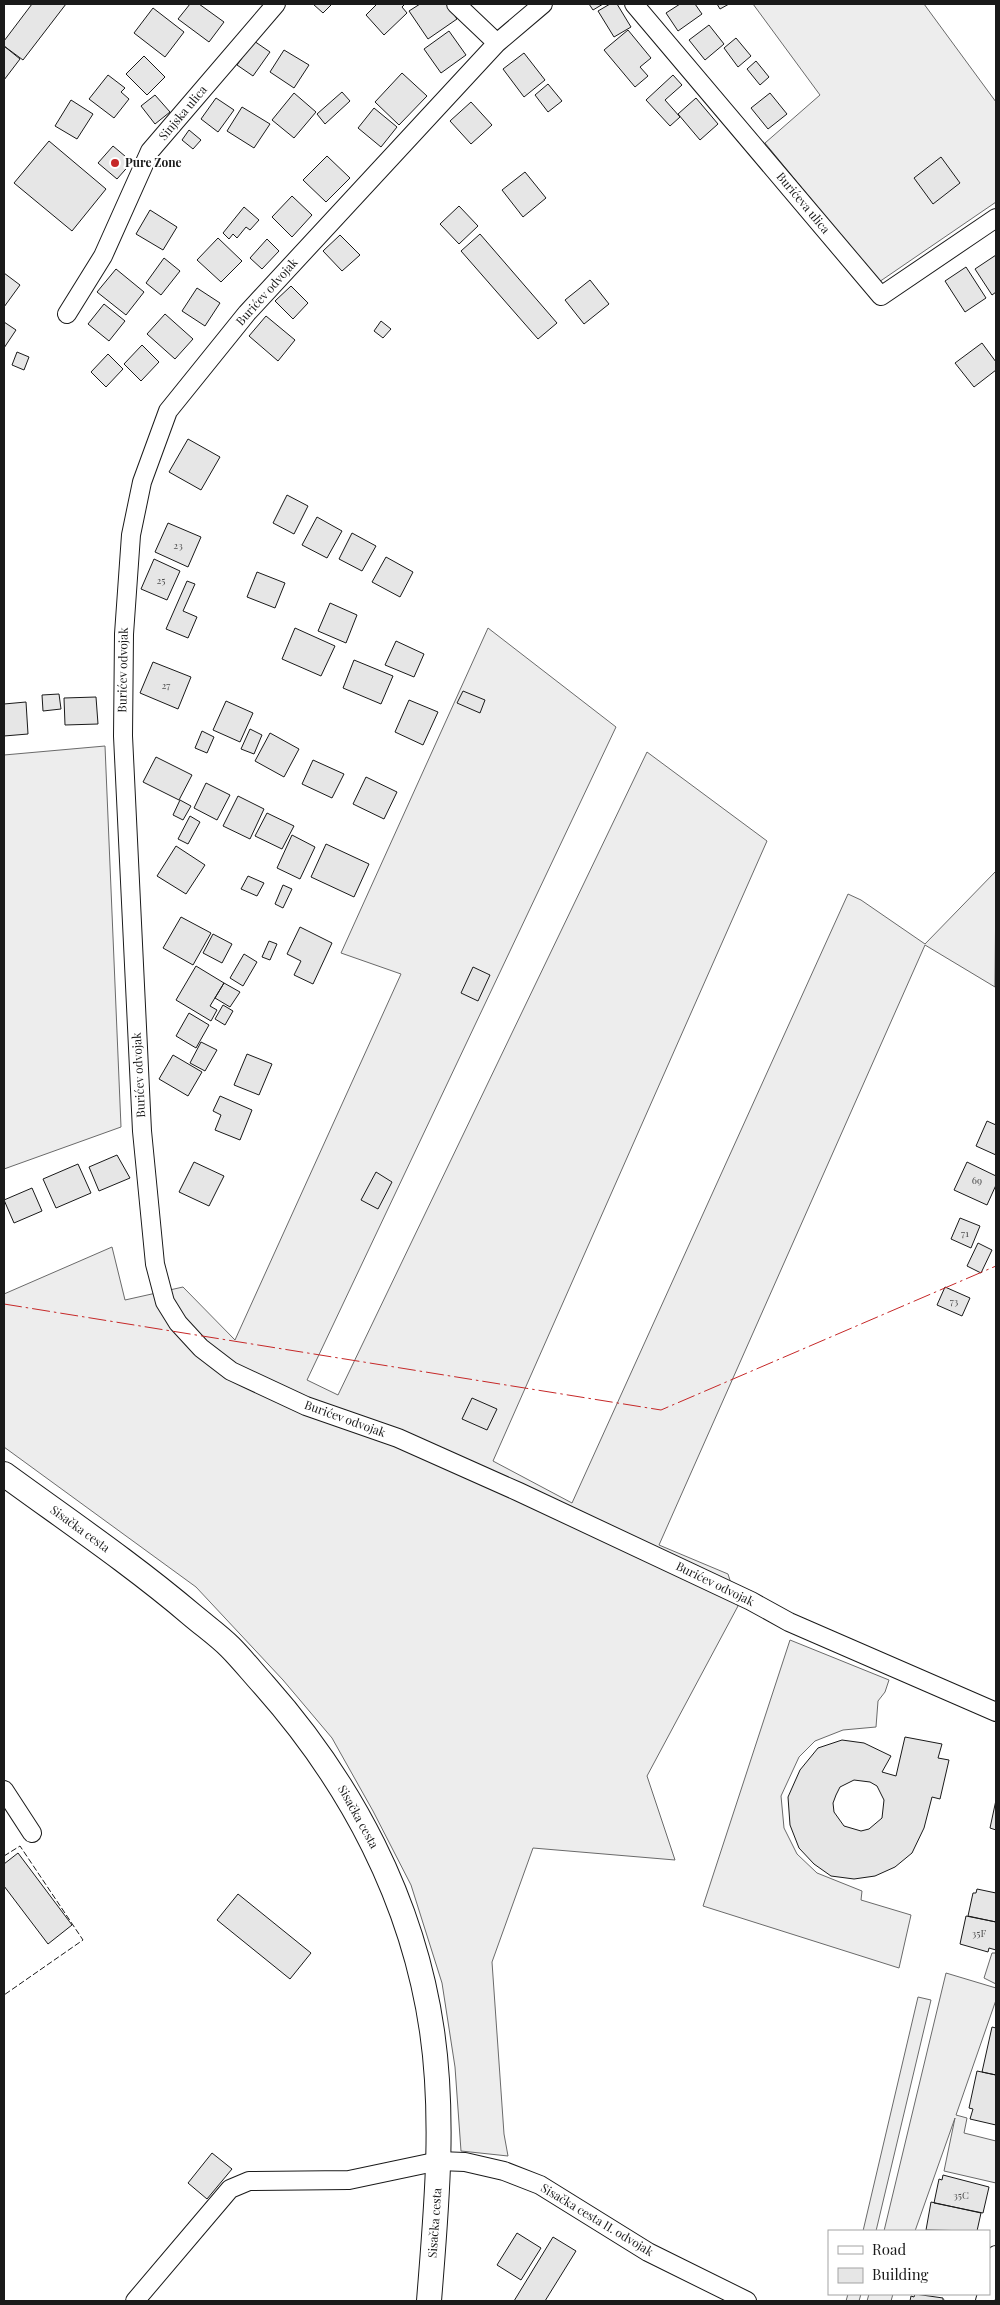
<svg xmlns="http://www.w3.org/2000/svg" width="1000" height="2305" viewBox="0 0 1000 2305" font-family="'Playfair Display',serif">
<rect width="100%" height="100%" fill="#fff"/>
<path fill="#ededed" stroke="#6a6a6a" d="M 753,4 L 924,4 L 996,102 L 996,202 L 879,282 L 765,143 L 820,95 Z
M 488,628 L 616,727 L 307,1380 L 338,1395 L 647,752 L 767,841 L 493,1461 L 572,1503 L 848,894 L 861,900 L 925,944 L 996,871 L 995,987 L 925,945 L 659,1545 L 728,1574 L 738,1606 L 647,1776 L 675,1860 L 533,1848 L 492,1962 L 504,2134 L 508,2156 L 461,2151 L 455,2067 L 442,1983 L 411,1885 L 373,1811 L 332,1738 L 283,1680 L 196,1587 L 4,1447 L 4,1294 L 112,1247 L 125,1300 L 183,1287 L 235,1340 L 401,974 L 341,953 Z
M 105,746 L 121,1127 L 4,1169 L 4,755 Z
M 790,1640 L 889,1680 L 885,1692 L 878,1701 L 876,1727 L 843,1730 L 815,1741 L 799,1757 L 781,1796 L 784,1828 L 797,1854 L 817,1873 L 862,1891 L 861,1900 L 911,1915 L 899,1968 L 703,1906 Z
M 992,1953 L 996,1953 L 996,1984 L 984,1978 Z
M 946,1973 L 996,1988 L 996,2000 L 956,2115 L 967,2118 L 964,2133 L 996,2141 L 996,2183 L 944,2171 L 955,2118 L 915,2231 L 884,2231 Z
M 918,1997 L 931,2000 L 876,2231 L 863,2231 Z
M 848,2294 L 861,2294 L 859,2301 L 846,2301 Z
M 869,2294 L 893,2294 L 891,2301 L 867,2301 Z"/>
<path fill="#e6e6e6" stroke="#1a1a1a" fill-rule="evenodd" d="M 32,4 L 66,4 L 23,60 L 4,46 L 4,41 Z
M 190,4 L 199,4 L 224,22 L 209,42 L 178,19 Z
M 313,4 L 332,4 L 323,13 Z
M 377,4 L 405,4 L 402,7 L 407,13 L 384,35 L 366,15 Z
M 420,4 L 447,4 L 457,19 L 428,39 L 409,11 Z
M 589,4 L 603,4 L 593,10 Z
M 610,4 L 617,4 L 631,27 L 614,37 L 598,11 Z
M 680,4 L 695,4 L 702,14 L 678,31 L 666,13 Z
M 717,4 L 729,4 L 720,9 Z
M 153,8 L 184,32 L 165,57 L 134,33 Z
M 709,25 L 724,44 L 705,60 L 689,40 Z
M 628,30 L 651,58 L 640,67 L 648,76 L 635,87 L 604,50 Z
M 449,31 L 466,55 L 441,73 L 424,49 Z
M 736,38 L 751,56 L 738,67 L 724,48 Z
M 254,41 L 270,52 L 253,76 L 237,65 Z
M 4,46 L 20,59 L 4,80 Z
M 284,50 L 309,65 L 294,88 L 270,72 Z
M 524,53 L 545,80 L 524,97 L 503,69 Z
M 144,56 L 165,77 L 147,95 L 126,74 Z
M 756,61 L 769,77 L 760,85 L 747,69 Z
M 402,73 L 427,96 L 399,125 L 375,102 Z
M 108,75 L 125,88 L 121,92 L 129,99 L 114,118 L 89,99 Z
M 673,75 L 682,85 L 665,100 L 680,117 L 670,126 L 646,100 Z
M 548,84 L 562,101 L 548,112 L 535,95 Z
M 342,92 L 350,101 L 325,124 L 317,114 Z
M 294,93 L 316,112 L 294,138 L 272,120 Z
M 770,93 L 787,114 L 768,129 L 751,108 Z
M 155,95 L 170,112 L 155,124 L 141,106 Z
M 216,98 L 234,110 L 218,132 L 201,119 Z
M 696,98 L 718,124 L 700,140 L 678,114 Z
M 71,100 L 93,114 L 77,139 L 55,126 Z
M 471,102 L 492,125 L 471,144 L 450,121 Z
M 242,107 L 270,124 L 254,148 L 227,131 Z
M 374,108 L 397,127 L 381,147 L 358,128 Z
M 189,130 L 201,140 L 193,149 L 182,140 Z
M 49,141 L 106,189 L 72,231 L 14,183 Z
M 113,146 L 132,162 L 117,179 L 98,163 Z
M 327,156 L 350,178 L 326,202 L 303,180 Z
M 941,157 L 960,183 L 933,204 L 914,178 Z
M 525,172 L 546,198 L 523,217 L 502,190 Z
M 292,196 L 312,215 L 292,237 L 272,217 Z
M 459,206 L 478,226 L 459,244 L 440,224 Z
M 244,207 L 259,220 L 250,230 L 246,227 L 237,238 L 233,234 L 229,239 L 223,233 Z
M 150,210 L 177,227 L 163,250 L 136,234 Z
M 480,234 L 557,323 L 538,339 L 461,251 Z
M 340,235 L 360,255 L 342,271 L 323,251 Z
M 218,238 L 242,261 L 221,282 L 197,260 Z
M 267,239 L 279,251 L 262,269 L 250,258 Z
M 996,255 L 996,292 L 992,295 L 975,269 Z
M 164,258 L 180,271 L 161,295 L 146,283 Z
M 966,267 L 986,298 L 965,312 L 945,281 Z
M 116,269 L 144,292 L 126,315 L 97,292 Z
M 4,273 L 20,285 L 4,307 Z
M 590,280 L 609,304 L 584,324 L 565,300 Z
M 291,286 L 308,303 L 293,319 L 275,301 Z
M 197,288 L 220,303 L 205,326 L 182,311 Z
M 104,304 L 125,321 L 109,341 L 88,324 Z
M 165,314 L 193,339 L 175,359 L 147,334 Z
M 266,316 L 295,340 L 278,361 L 249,336 Z
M 381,321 L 391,329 L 383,338 L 374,331 Z
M 4,322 L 16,330 L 4,348 Z
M 982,343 L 996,362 L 996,370 L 974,387 L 955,363 Z
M 142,345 L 159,362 L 141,381 L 124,364 Z
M 17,352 L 29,357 L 24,370 L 12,365 Z
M 108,354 L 123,369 L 106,387 L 91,372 Z
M 188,439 L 220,457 L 201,490 L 169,472 Z
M 287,495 L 308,506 L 294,534 L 273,523 Z
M 317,517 L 342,531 L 327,558 L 302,545 Z
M 168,523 L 201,537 L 188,567 L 155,552 Z
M 352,533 L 376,546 L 362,571 L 339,559 Z
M 386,557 L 413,572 L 400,597 L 372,582 Z
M 154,559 L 180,571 L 167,600 L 141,589 Z
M 257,572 L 285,583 L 275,608 L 247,597 Z
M 187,581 L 195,584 L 183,611 L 197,617 L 188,638 L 166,629 Z
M 330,603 L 357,615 L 346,643 L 318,631 Z
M 295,628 L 335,646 L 321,676 L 282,659 Z
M 396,641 L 424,654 L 414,677 L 385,665 Z
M 354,660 L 393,676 L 381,704 L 343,688 Z
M 153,662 L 191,677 L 178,709 L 140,693 Z
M 463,691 L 485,700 L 480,713 L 457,703 Z
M 59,694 L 61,709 L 43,711 L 42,695 Z
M 96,697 L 98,724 L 65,725 L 64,698 Z
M 409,700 L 438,712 L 423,745 L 395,732 Z
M 226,701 L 253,713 L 240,742 L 213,730 Z
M 26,702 L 28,734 L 4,736 L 4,704 Z
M 250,729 L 262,735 L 254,754 L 241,749 Z
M 202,731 L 214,737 L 207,753 L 195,748 Z
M 270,733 L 299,749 L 284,777 L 255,761 Z
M 156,757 L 192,775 L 179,800 L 143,782 Z
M 313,760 L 344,774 L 332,798 L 302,784 Z
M 366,777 L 397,792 L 384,819 L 353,804 Z
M 206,783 L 230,795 L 217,820 L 194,808 Z
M 238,796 L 264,809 L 250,839 L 223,826 Z
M 180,800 L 191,806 L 183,820 L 173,815 Z
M 267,813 L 294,826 L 282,849 L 255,836 Z
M 190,816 L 200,822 L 188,844 L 178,839 Z
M 292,835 L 315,847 L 300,879 L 277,868 Z
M 326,844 L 369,864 L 354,897 L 311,877 Z
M 176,846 L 205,865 L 186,894 L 157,876 Z
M 248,876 L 264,883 L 257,896 L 241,889 Z
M 283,885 L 292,889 L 283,908 L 275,904 Z
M 181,917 L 211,933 L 193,965 L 163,948 Z
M 300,927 L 332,943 L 313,984 L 294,975 L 301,961 L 287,954 Z
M 213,934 L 232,944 L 222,963 L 203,953 Z
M 269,941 L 277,944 L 270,960 L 262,957 Z
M 244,954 L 257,962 L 243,986 L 230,978 Z
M 196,966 L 224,983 L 210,1006 L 217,1010 L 211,1021 L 176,1000 Z
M 473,967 L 490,975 L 478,1001 L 461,993 Z
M 224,983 L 240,992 L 230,1007 L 215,998 Z
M 223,1005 L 233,1011 L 225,1025 L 215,1019 Z
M 189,1013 L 209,1025 L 196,1048 L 176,1036 Z
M 201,1042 L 217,1050 L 205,1071 L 190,1063 Z
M 247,1054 L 272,1064 L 259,1095 L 234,1085 Z
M 173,1055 L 202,1072 L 188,1096 L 159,1079 Z
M 220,1096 L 252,1110 L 240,1140 L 215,1130 L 221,1115 L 213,1111 Z
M 987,1121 L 996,1125 L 996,1155 L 976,1146 Z
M 117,1155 L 130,1178 L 99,1191 L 89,1167 Z
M 194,1162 L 224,1176 L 209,1206 L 179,1192 Z
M 967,1162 L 996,1176 L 996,1185 L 987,1205 L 954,1190 Z
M 78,1164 L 91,1193 L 56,1208 L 43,1179 Z
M 376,1172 L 392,1182 L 378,1209 L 361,1200 Z
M 32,1188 L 42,1211 L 14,1223 L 4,1200 Z
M 960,1218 L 980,1226 L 971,1248 L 951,1239 Z
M 978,1243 L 992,1250 L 981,1273 L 967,1266 Z
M 945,1287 L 970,1298 L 962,1316 L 937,1305 Z
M 472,1398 L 497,1409 L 487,1430 L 462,1419 Z
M 905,1737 L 942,1744 L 938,1758 L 949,1760 L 940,1799 L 932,1797 L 924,1828 L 912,1853 L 895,1867 L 875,1876 L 854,1879 L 831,1876 L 814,1864 L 799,1848 L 790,1825 L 788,1797 L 800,1770 L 818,1748 L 842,1740 L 864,1743 L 891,1756 L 882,1772 L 896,1776 ZM 854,1780 L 870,1782 L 877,1786 L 884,1800 L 882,1818 L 869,1829 L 861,1831 L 844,1826 L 834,1812 L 833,1803 L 836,1795 L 840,1787 Z
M 996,1800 L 996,1830 L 990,1828 Z
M 18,1853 L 72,1925 L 48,1944 L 4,1886 L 4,1864 Z
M 977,1889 L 996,1893 L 996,1922 L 968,1916 L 973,1893 L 976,1893 Z
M 238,1894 L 311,1953 L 290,1979 L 217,1920 Z
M 966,1916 L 996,1922 L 996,1950 L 989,1948 L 988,1952 L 960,1944 Z
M 992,2027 L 996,2028 L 996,2075 L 982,2072 Z
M 977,2071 L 996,2075 L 996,2125 L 970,2119 L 973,2109 L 969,2108 Z
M 212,2153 L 232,2169 L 207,2199 L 188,2183 Z
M 943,2175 L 989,2187 L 983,2213 L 934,2203 L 939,2179 L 942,2180 Z
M 931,2202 L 981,2213 L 977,2231 L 926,2230 Z
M 517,2233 L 541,2248 L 521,2280 L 497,2265 Z
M 553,2237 L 576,2251 L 545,2301 L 514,2301 Z
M 915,2294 L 943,2298 L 943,2300 L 948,2301 L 910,2301 L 911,2296 L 914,2297 Z"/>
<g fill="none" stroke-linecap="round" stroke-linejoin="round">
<defs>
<path id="minor" d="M 456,4 L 497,43 L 543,4
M 634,4 L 881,296 L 996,218
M 497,43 L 247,313 L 168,411 L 142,482 L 131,535 L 124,634 L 123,736 L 142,1131 L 155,1264 L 165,1302 L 178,1323 L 201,1348 L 231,1371 L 306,1406 L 398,1438 L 519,1492 L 751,1601 L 789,1622 L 996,1712
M 67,314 L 103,256 L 150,151 L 276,4
M 4,1790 L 32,1833
M 989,2287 L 996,2255
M 135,2301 L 230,2189 L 249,2181 L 349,2180 L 439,2161 L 465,2162 L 504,2171 L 540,2185 L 648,2252 L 747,2301
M 985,2301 L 987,2294"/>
<path id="secondary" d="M 4,1474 C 67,1520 132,1564 192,1615 C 205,1626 219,1636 230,1647 C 242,1659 253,1673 264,1685 C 351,1783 413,1900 432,2031 C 445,2121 436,2212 429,2301"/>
</defs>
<use href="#minor" stroke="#1a1a1a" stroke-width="20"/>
<use href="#secondary" stroke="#1a1a1a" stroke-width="26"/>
<use href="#minor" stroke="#fff" stroke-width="18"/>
<use href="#secondary" stroke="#fff" stroke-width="24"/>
<path stroke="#1a1a1a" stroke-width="1" stroke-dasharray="6 2.5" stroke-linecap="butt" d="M 4,1856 L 20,1846 L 83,1940 L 4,1995"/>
<path stroke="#c62828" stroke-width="1" stroke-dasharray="18 4 2.5 4" stroke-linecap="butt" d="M 4,1304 L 661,1410 L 996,1266"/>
</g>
<circle fill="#c62828" stroke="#fff" stroke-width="2" cx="115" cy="163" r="5"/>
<g text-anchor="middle" stroke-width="4" stroke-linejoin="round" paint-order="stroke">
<g font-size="10" fill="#4d4d4d">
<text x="178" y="549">23</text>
<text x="161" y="584">25</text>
<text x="166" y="689">27</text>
<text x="977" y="1184">69</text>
<text x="965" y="1237">71</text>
<text x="954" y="1305">73</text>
<text x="979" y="1937">35F</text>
<text x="961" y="2199">35C</text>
</g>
<g font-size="12" fill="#1a1a1a" stroke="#fff">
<text transform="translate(183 113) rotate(-50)" y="4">Sinjska ulica</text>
<text transform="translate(803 203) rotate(50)" y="4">Burićeva ulica</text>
<text transform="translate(267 292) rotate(-48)" y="4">Burićev odvojak</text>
<text transform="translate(123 670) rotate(-89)" y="4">Burićev odvojak</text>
<text transform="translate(139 1075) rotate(-93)" y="4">Burićev odvojak</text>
<text transform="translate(345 1419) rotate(20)" y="4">Burićev odvojak</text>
<text transform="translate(80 1529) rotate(36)" y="4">Sisačka cesta</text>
<text transform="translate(715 1584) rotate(26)" y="4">Burićev odvojak</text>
<text transform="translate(358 1817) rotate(61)" y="4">Sisačka cesta</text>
<text transform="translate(597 2220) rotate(31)" y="4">Sisačka cesta II. odvojak</text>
<text transform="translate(435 2223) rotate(-86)" y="4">Sisačka cesta</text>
</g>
<g font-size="12" font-weight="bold" fill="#1a1a1a" stroke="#fff" text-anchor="start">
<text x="125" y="167">Pure Zone</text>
</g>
</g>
<rect width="1000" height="2305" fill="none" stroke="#1a1a1a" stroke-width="10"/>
<rect x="828" y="2230" width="162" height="65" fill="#ffffff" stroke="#a3a3a3"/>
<rect x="838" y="2246" width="25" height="8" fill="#ffffff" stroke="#a3a3a3"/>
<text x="872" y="2255" font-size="15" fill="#1a1a1a">Road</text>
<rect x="838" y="2268" width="25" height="15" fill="#e6e6e6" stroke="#a3a3a3"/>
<text x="872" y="2280" font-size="15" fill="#1a1a1a">Building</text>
</svg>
